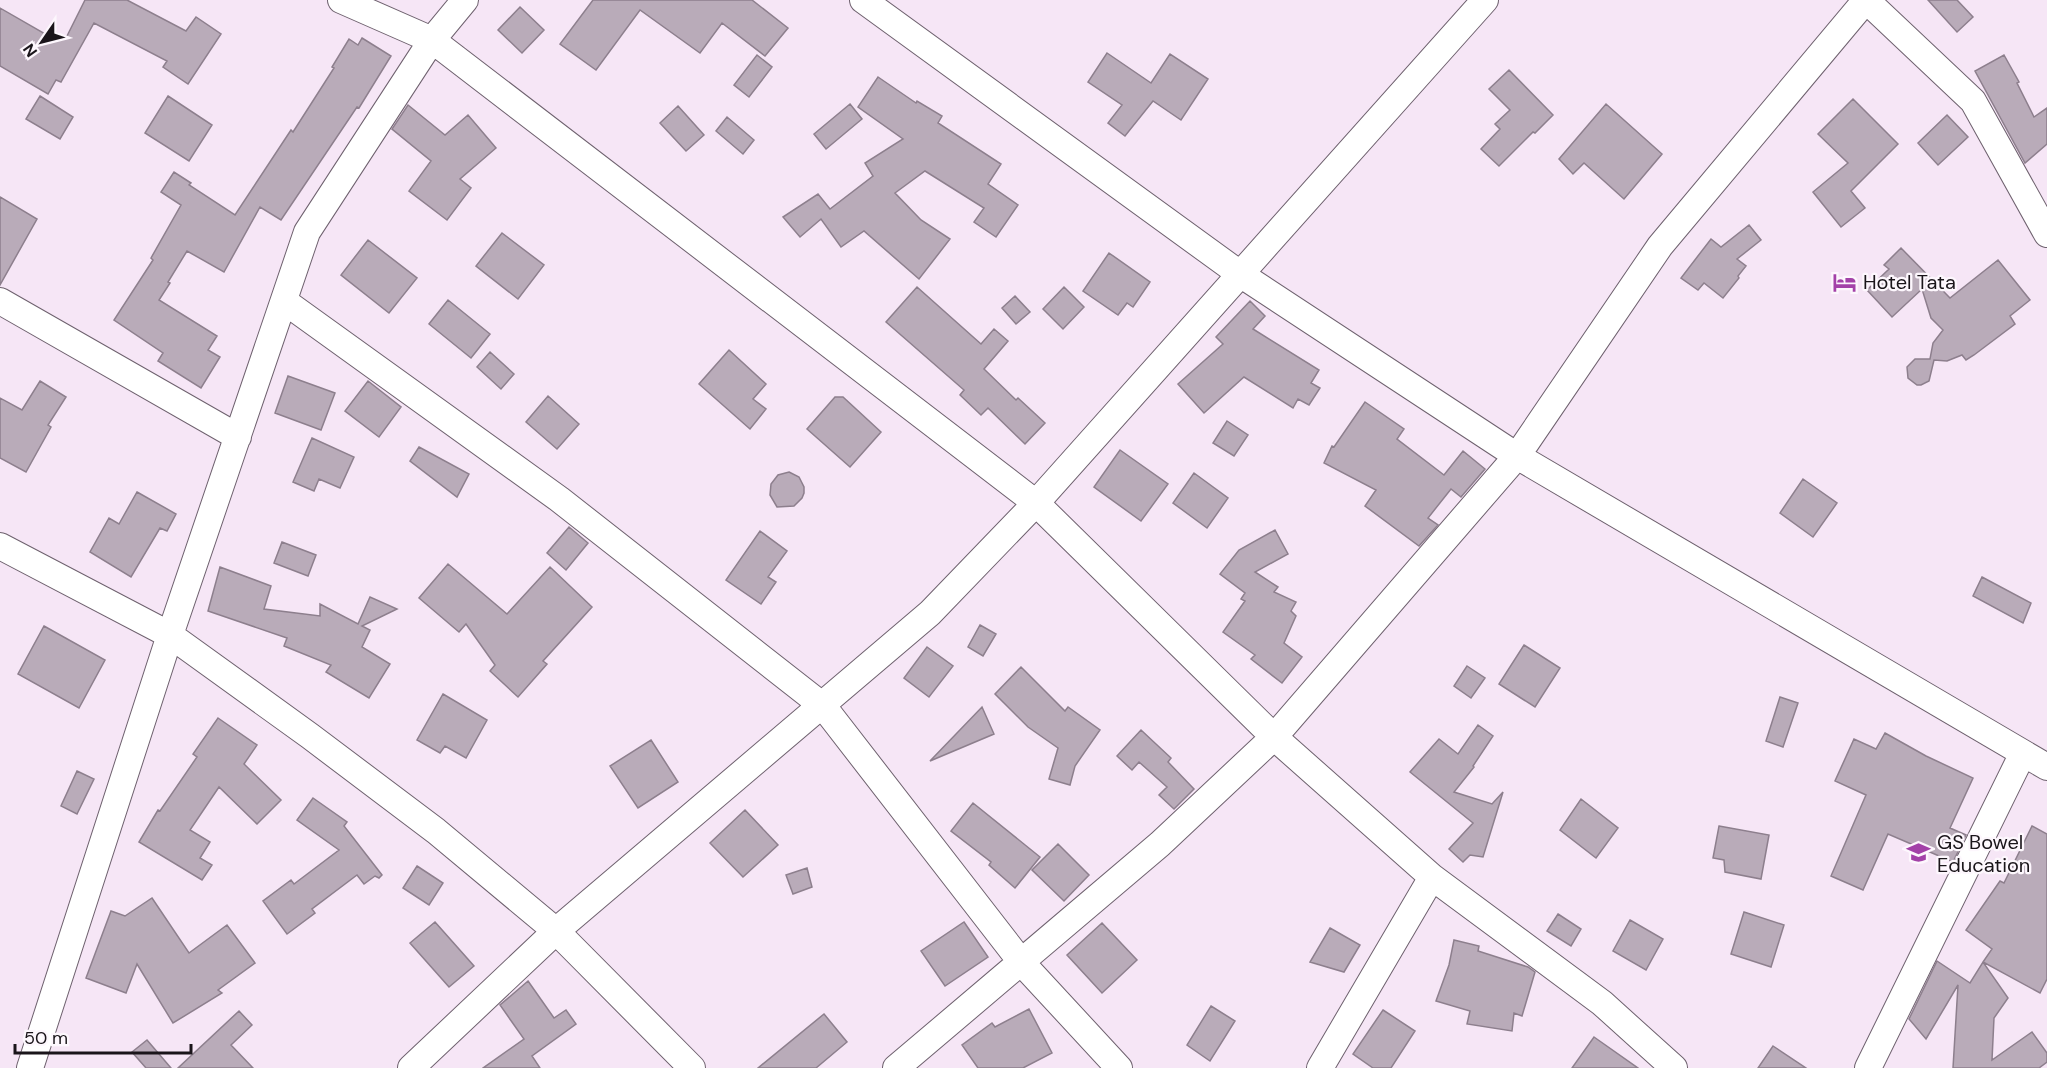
<svg xmlns="http://www.w3.org/2000/svg" width="2047" height="1068" viewBox="0 0 2047 1068" font-family="'DM Sans',sans-serif">
<rect width="100%" height="100%" fill="#f6e6f6"/>
<path fill="#b9abb9" stroke="#8d7f8d" stroke-width="1.5" d="M 85,0 L 127,0 L 186,31 L 196,17 L 221,34 L 188,84 L 163,67 L 167,61 L 94,23 L 61,82 L 56,80 L 48,94 L 0,66 L 0,8 L 52,38 L 55,32 L 66,38 Z
M 593,0 L 752,0 L 788,28 L 765,56 L 722,23 L 700,53 L 640,10 L 596,70 L 560,44 Z
M 1928,0 L 1957,0 L 1973,17 L 1957,32 Z
M 520,7 L 544,30 L 522,53 L 498,30 Z
M 362,38 L 391,56 L 359,108 L 357,107 L 281,220 L 260,207 L 224,272 L 187,251 L 168,282 L 170,283 L 159,300 L 217,336 L 208,350 L 220,357 L 201,388 L 158,361 L 163,353 L 114,320 L 153,260 L 151,258 L 181,205 L 161,192 L 174,172 L 191,183 L 189,185 L 235,215 L 291,130 L 293,132 L 334,68 L 332,67 L 349,39 L 358,45 Z
M 1107,53 L 1151,83 L 1170,54 L 1208,79 L 1181,120 L 1153,101 L 1125,136 L 1108,123 L 1122,105 L 1088,82 Z
M 757,55 L 772,67 L 749,97 L 734,85 Z
M 2004,55 L 2019,82 L 2017,83 L 2034,117 L 2047,108 L 2047,144 L 2025,163 L 1975,71 Z
M 1509,70 L 1553,115 L 1535,133 L 1533,132 L 1499,166 L 1481,149 L 1500,129 L 1495,124 L 1510,110 L 1489,89 Z
M 878,77 L 916,103 L 917,101 L 942,116 L 938,123 L 1001,164 L 988,184 L 1018,205 L 996,237 L 974,222 L 984,208 L 925,171 L 895,193 L 921,220 L 950,239 L 919,279 L 864,231 L 841,247 L 821,219 L 800,237 L 783,217 L 818,194 L 830,209 L 873,176 L 865,163 L 903,139 L 858,107 Z
M 40,96 L 73,117 L 60,139 L 26,119 Z
M 168,96 L 212,125 L 189,161 L 145,133 Z
M 1853,99 L 1898,144 L 1851,191 L 1865,208 L 1841,227 L 1813,192 L 1848,163 L 1818,134 Z
M 850,104 L 862,119 L 826,149 L 814,134 Z
M 1606,104 L 1662,154 L 1624,199 L 1584,163 L 1573,174 L 1559,159 Z
M 408,105 L 445,135 L 468,115 L 496,148 L 460,179 L 471,188 L 447,220 L 409,191 L 431,161 L 392,129 Z
M 678,106 L 704,135 L 686,151 L 660,123 Z
M 1947,115 L 1968,137 L 1938,165 L 1918,143 Z
M 727,117 L 754,140 L 743,154 L 716,131 Z
M 0,197 L 37,219 L 0,285 Z
M 1749,225 L 1761,240 L 1737,259 L 1746,266 L 1738,276 L 1739,278 L 1723,298 L 1704,283 L 1698,290 L 1681,278 L 1711,239 L 1721,247 Z
M 502,233 L 544,265 L 518,299 L 476,266 Z
M 368,240 L 417,278 L 389,313 L 341,275 Z
M 1901,248 L 1950,298 L 1998,260 L 2030,300 L 2010,316 L 2015,324 L 1974,355 L 1966,360 L 1962,355 L 1947,361 L 1934,360 L 1929,381 L 1921,385 L 1917,385 L 1908,378 L 1907,367 L 1915,359 L 1930,359 L 1933,343 L 1943,330 L 1931,318 L 1922,289 L 1892,317 L 1867,290 L 1889,269 L 1884,265 Z
M 1109,253 L 1150,282 L 1133,307 L 1127,303 L 1118,315 L 1083,291 Z
M 917,287 L 981,344 L 994,329 L 1008,341 L 984,369 L 1016,400 L 1018,398 L 1045,423 L 1025,444 L 988,408 L 981,415 L 960,395 L 964,390 L 886,322 Z
M 1064,287 L 1084,307 L 1063,329 L 1043,309 Z
M 1015,296 L 1030,312 L 1016,324 L 1002,308 Z
M 448,300 L 490,334 L 471,358 L 429,324 Z
M 1250,301 L 1265,316 L 1253,329 L 1319,370 L 1311,383 L 1320,388 L 1309,405 L 1298,399 L 1293,408 L 1244,377 L 1204,413 L 1178,384 L 1223,344 L 1216,337 Z
M 729,350 L 766,384 L 753,399 L 766,409 L 750,429 L 699,384 Z
M 490,352 L 514,374 L 501,389 L 477,367 Z
M 288,376 L 335,393 L 321,430 L 275,413 Z
M 40,381 L 66,397 L 48,425 L 51,427 L 26,472 L 0,458 L 0,398 L 22,410 Z
M 368,381 L 401,407 L 379,437 L 345,411 Z
M 548,396 L 579,424 L 557,449 L 526,422 Z
M 835,397 L 843,397 L 881,432 L 850,467 L 807,429 Z
M 1365,402 L 1404,429 L 1397,439 L 1444,475 L 1463,451 L 1485,469 L 1461,497 L 1451,489 L 1428,518 L 1438,525 L 1419,546 L 1365,506 L 1376,490 L 1324,463 L 1332,446 L 1334,447 Z
M 1227,421 L 1248,435 L 1234,456 L 1213,443 Z
M 312,438 L 354,457 L 340,488 L 319,479 L 314,491 L 293,482 Z
M 419,447 L 469,474 L 457,497 L 410,461 Z
M 1120,450 L 1168,484 L 1141,521 L 1094,487 Z
M 789,472 L 799,477 L 804,487 L 804,493 L 802,498 L 794,506 L 777,507 L 770,495 L 771,484 L 778,475 Z
M 1194,473 L 1228,498 L 1207,528 L 1173,503 Z
M 1803,479 L 1837,503 L 1813,537 L 1780,513 Z
M 137,492 L 176,514 L 167,531 L 160,528 L 131,577 L 90,552 L 109,518 L 119,524 Z
M 569,527 L 588,543 L 566,570 L 547,553 Z
M 1275,530 L 1288,554 L 1255,572 L 1278,587 L 1274,592 L 1296,602 L 1291,611 L 1296,616 L 1284,643 L 1302,657 L 1282,683 L 1251,659 L 1255,655 L 1223,632 L 1245,601 L 1241,599 L 1245,593 L 1220,574 L 1239,550 Z
M 760,531 L 787,551 L 768,577 L 776,582 L 761,604 L 726,580 Z
M 282,542 L 316,555 L 308,576 L 274,563 Z
M 448,564 L 507,614 L 550,567 L 592,607 L 543,661 L 547,664 L 518,697 L 490,671 L 495,665 L 466,624 L 459,632 L 419,598 Z
M 220,567 L 271,586 L 264,609 L 320,616 L 320,604 L 358,624 L 370,597 L 397,609 L 362,626 L 370,630 L 362,647 L 390,664 L 369,698 L 326,672 L 331,665 L 284,646 L 287,638 L 208,611 Z
M 1982,577 L 2031,603 L 2023,623 L 1973,596 Z
M 980,625 L 996,634 L 983,656 L 968,647 Z
M 44,626 L 105,660 L 79,708 L 18,674 Z
M 1524,645 L 1560,668 L 1535,707 L 1499,684 Z
M 927,647 L 953,666 L 929,697 L 904,678 Z
M 1467,666 L 1485,678 L 1471,698 L 1454,686 Z
M 1021,667 L 1065,711 L 1068,707 L 1100,730 L 1075,766 L 1070,785 L 1049,779 L 1058,748 L 1028,727 L 995,694 Z
M 443,694 L 487,720 L 466,758 L 445,746 L 440,753 L 417,740 Z
M 1780,697 L 1798,703 L 1783,747 L 1766,741 Z
M 982,707 L 994,734 L 930,761 Z
M 218,718 L 257,745 L 244,764 L 281,800 L 257,824 L 219,787 L 190,830 L 210,842 L 200,858 L 212,865 L 202,880 L 139,842 L 158,810 L 160,811 L 197,757 L 193,754 Z
M 1478,725 L 1493,736 L 1473,766 L 1474,767 L 1454,792 L 1492,804 L 1503,792 L 1483,857 L 1470,855 L 1463,862 L 1449,849 L 1473,823 L 1410,772 L 1439,739 L 1458,754 Z
M 1141,730 L 1171,758 L 1168,762 L 1194,789 L 1174,809 L 1159,795 L 1167,787 L 1139,762 L 1132,770 L 1117,756 Z
M 1885,733 L 1926,756 L 1973,778 L 1950,828 L 1966,835 L 1953,862 L 1888,834 L 1863,890 L 1831,876 L 1866,795 L 1835,781 L 1854,739 L 1876,749 Z
M 651,740 L 678,782 L 638,808 L 610,766 Z
M 77,771 L 94,779 L 77,814 L 61,806 Z
M 313,798 L 347,822 L 344,826 L 382,875 L 379,878 L 375,876 L 364,884 L 357,875 L 312,909 L 315,913 L 287,934 L 263,901 L 291,880 L 294,884 L 339,850 L 297,820 Z
M 1581,799 L 1618,828 L 1596,858 L 1560,830 Z
M 973,803 L 1040,857 L 1015,888 L 989,865 L 991,862 L 951,831 Z
M 745,810 L 778,845 L 743,877 L 710,843 Z
M 1719,826 L 1769,835 L 1761,879 L 1725,872 L 1724,860 L 1713,858 Z
M 2032,826 L 2047,834 L 2047,979 L 2040,993 L 1983,962 L 1992,949 L 1966,930 L 2000,881 L 2004,883 Z
M 1058,844 L 1089,875 L 1064,901 L 1032,870 Z
M 417,866 L 443,883 L 429,905 L 403,888 Z
M 807,868 L 812,887 L 793,894 L 786,875 Z
M 152,898 L 189,953 L 227,925 L 255,963 L 218,990 L 222,993 L 173,1023 L 137,964 L 126,993 L 86,978 L 111,911 L 125,916 Z
M 1744,912 L 1784,925 L 1771,967 L 1731,954 Z
M 1558,914 L 1581,929 L 1571,946 L 1547,931 Z
M 1630,920 L 1663,939 L 1646,970 L 1613,951 Z
M 435,922 L 474,966 L 449,987 L 410,943 Z
M 964,922 L 988,957 L 945,986 L 921,951 Z
M 1102,923 L 1137,960 L 1102,993 L 1067,955 Z
M 1330,928 L 1360,945 L 1344,972 L 1310,962 Z
M 1454,940 L 1479,946 L 1478,951 L 1528,967 L 1535,972 L 1522,1016 L 1514,1013 L 1512,1031 L 1467,1024 L 1470,1011 L 1436,1001 L 1449,965 Z
M 1937,961 L 1970,983 L 1983,962 L 2008,998 L 1994,1018 L 1992,1060 L 2032,1032 L 2047,1053 L 2047,1062 L 2039,1068 L 1953,1068 L 1958,985 L 1926,1039 L 1909,1019 Z
M 528,981 L 554,1018 L 566,1010 L 576,1024 L 532,1056 L 540,1068 L 483,1068 L 524,1039 L 500,1005 Z
M 1211,1006 L 1235,1021 L 1210,1061 L 1187,1045 Z
M 1029,1009 L 1052,1053 L 1023,1068 L 978,1068 L 962,1045 L 992,1023 L 995,1027 Z
M 1383,1010 L 1415,1031 L 1391,1068 L 1373,1068 L 1353,1054 Z
M 239,1011 L 252,1025 L 231,1045 L 253,1068 L 178,1068 Z
M 824,1014 L 847,1042 L 816,1068 L 758,1068 Z
M 1594,1037 L 1638,1068 L 1572,1068 Z
M 147,1040 L 171,1068 L 146,1068 L 132,1052 Z
M 1773,1046 L 1806,1068 L 1758,1068 Z"/>
<g fill="none" stroke-linecap="round" stroke-linejoin="round">
<defs>
<path id="street" d="M 341,0 L 432,40 L 1036,503 L 1274,737 L 1432,877 L 1602,1003 L 1674,1068
M 863,0 L 1240,274 L 1517,456 L 2047,767
M 1866,0 L 1973,101 L 2047,234
M 0,301 L 238,437
M 284,301 L 559,499 L 823,706 L 1022,963 L 1119,1068
M 0,546 L 170,635 L 310,736 L 436,831 L 556,931 L 692,1068
M 30,1068 L 170,635 L 307,232 L 432,40 L 465,0
M 411,1068 L 556,931 L 930,613 L 1036,503 L 1485,0
M 896,1068 L 1160,844 L 1274,737 L 1517,456 L 1660,246 L 1866,0
M 1320,1068 L 1432,877
M 1868,1068 L 2023,753"/>
</defs>
<use href="#street" stroke="#6e616e" stroke-width="28"/>
<use href="#street" stroke="#fff" stroke-width="26"/>
</g>
<defs>
<symbol id="hotel-bare" viewBox="-9 -9 18 18"><path d="M-6-4.5h1.5V1H6V5H4.5V3h-9V5H-6ZM-4 0a1.8 1.8 0 1 1 3.6 0ZM.5 0V-2.5h3Q6-2.5 6 0Z" fill="#a341a8" stroke="#fdf7fd" stroke-width="2.5" paint-order="stroke"/></symbol>
<symbol id="school-bare" viewBox="-9 -9 18 18"><path d="M0-5L7-2L0 1L-7-2ZM-4 1L0 2.5L4 1V4Q0 6-4 4Z" fill="#a341a8" stroke="#fdf7fd" stroke-width="2.5" paint-order="stroke"/></symbol>
</defs>
<g fill-rule="evenodd">
<use href="#hotel-bare" x="1828" y="266" width="33" height="33"/>
<use href="#school-bare" x="1902" y="836" width="33" height="33"/>
</g>
<g text-anchor="middle" stroke-width="4.5" stroke-linejoin="round" paint-order="stroke">
<g font-size="20" fill="#1a151a" stroke="#fdf7fd" text-anchor="start">
<text x="1863" y="289">Hotel Tata</text>
<text x="1937" y="849">GS Bowel<tspan x="1937" dy="23">Education</tspan></text>
</g>
</g>
<g transform="translate(42 42) rotate(235)" stroke="#fdf7fd" stroke-width="4.5" paint-order="stroke">
<path d="M0-4.5L10 22L0 15L-10 22Z" fill="#1a151a"/>
<text y="-9" font-size="16" font-weight="bold" text-anchor="middle" fill="#1a151a">N</text>
</g>
<path d="M15 1044v9h176v-9" fill="none" stroke="#1a151a" stroke-width="3"/>
<text x="24" y="1044" font-size="18" fill="#1a151a" stroke="#fdf7fd" stroke-width="4.5" paint-order="stroke">50 m</text>
</svg>
